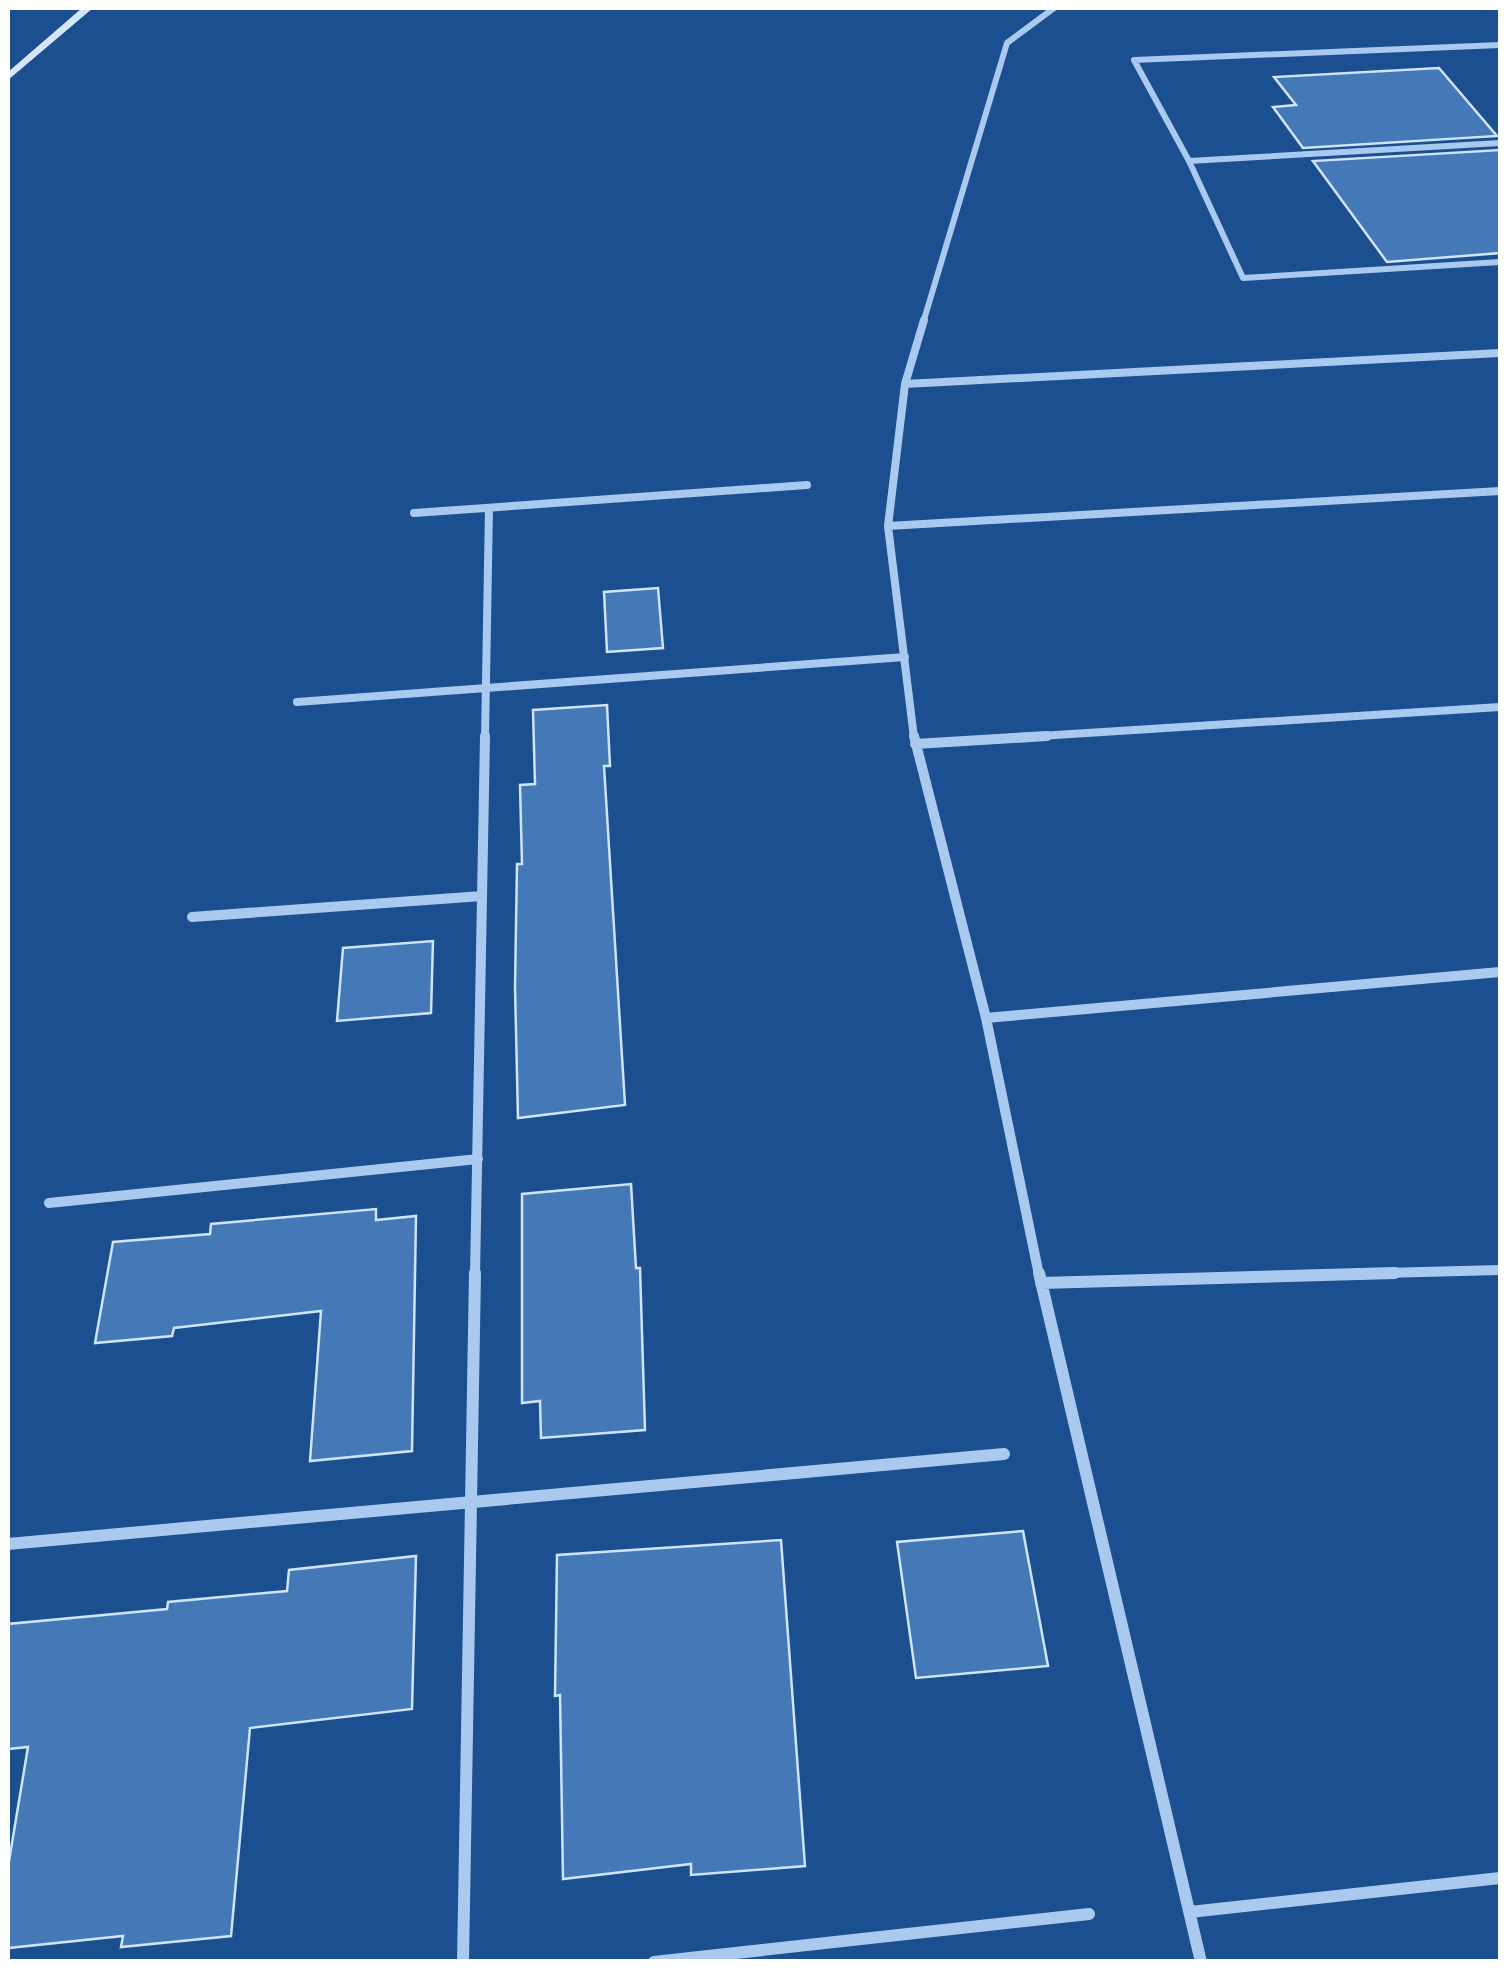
<svg xmlns="http://www.w3.org/2000/svg" width="1508" height="1969" viewBox="0 0 1508 1969" font-family="'Source Sans 3',sans-serif">
<rect width="100%" height="100%" fill="#1b4f8f"/>
<path fill="#4478b7" stroke="#cfe3fa" stroke-width="2.5" d="M 1439,68 L 1497,136 L 1303,148 L 1273,107 L 1296,105 L 1274,77 Z
M 1500,150 L 1500,253 L 1387,262 L 1313,161 Z
M 658,588 L 663,648 L 607,652 L 604,592 Z
M 607,705 L 610,766 L 604,766 L 625,1105 L 518,1118 L 515,987 L 517,864 L 522,864 L 520,785 L 535,784 L 533,710 Z
M 433,941 L 431,1013 L 337,1021 L 343,948 Z
M 631,1184 L 636,1268 L 640,1268 L 645,1430 L 541,1438 L 540,1401 L 522,1403 L 522,1194 Z
M 376,1209 L 376,1220 L 416,1216 L 412,1451 L 310,1461 L 321,1311 L 174,1328 L 172,1336 L 95,1343 L 113,1242 L 210,1234 L 211,1224 Z
M 1023,1531 L 1048,1666 L 916,1678 L 897,1542 Z
M 781,1540 L 805,1866 L 691,1875 L 691,1864 L 563,1879 L 560,1695 L 555,1696 L 557,1555 Z
M 416,1556 L 412,1709 L 250,1728 L 231,1936 L 121,1947 L 123,1936 L 8,1948 L 8,1867 L 28,1747 L 8,1749 L 8,1624 L 167,1609 L 168,1602 L 287,1591 L 289,1570 Z"/>
<g fill="none" stroke-linecap="round" stroke-linejoin="round">
<path stroke="#a9c9ee" stroke-width="6" d="M 1500,143 L 1189,161 L 1243,278 L 1500,262
M 1189,161 L 1134,60 L 1500,45
M 923,323 L 1007,43 L 1054,8"/>
<path stroke="#a9c9ee" stroke-width="8" d="M 905,384 L 1500,353
M 414,513 L 807,485
M 888,526 L 1500,491
M 297,702 L 905,657
M 485,738 L 489,508
M 914,738 L 888,526 L 905,384 L 924,320
M 1007,738 L 1500,707"/>
<path stroke="#a9c9ee" stroke-width="10" d="M 914,736 L 986,1018 L 1039,1275
M 915,744 L 1047,736
M 192,917 L 482,896
M 986,1018 L 1500,972
M 49,1203 L 478,1159
M 475,1275 L 485,736
M 1306,1275 L 1500,1270"/>
<path stroke="#a9c9ee" stroke-width="12" d="M 1039,1273 L 1201,1962
M 1041,1283 L 1395,1273
M 8,1544 L 1004,1454
M 1190,1912 L 1500,1878
M 463,1962 L 475,1273
M 654,1962 L 1089,1914"/>
<path fill="#d6e6fa" fill-rule="evenodd" d="M 82,8 L 93,8 L 8,80 L 8,72 Z"/>
</g>
<rect width="1508" height="1969" fill="none" stroke="#ffffff" stroke-width="20"/>
</svg>
